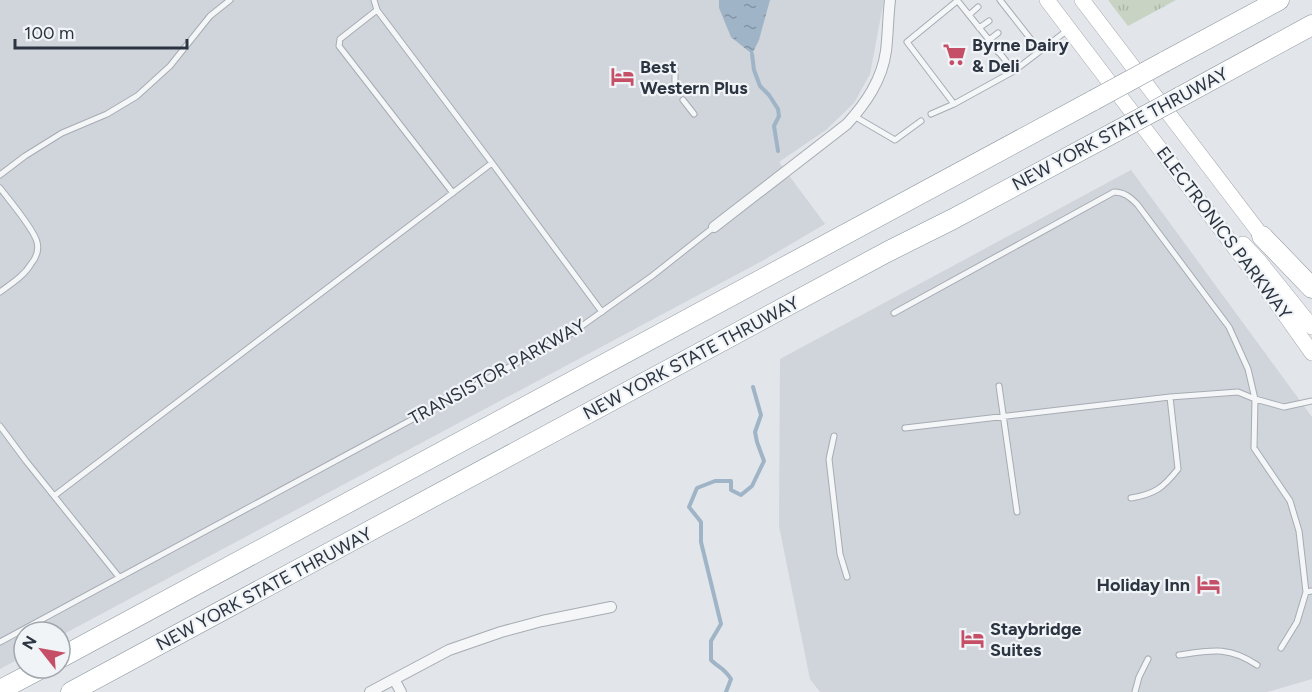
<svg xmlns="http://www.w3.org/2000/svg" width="1312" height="692" viewBox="0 0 1312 692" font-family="Figtree,sans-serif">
<defs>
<pattern id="park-tufts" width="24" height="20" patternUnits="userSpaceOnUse" patternTransform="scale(1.5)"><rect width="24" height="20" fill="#c8d3c3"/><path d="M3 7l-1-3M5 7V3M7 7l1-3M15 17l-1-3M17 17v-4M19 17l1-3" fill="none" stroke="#acb6a9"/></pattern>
<pattern id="water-ripples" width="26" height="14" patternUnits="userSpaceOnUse" patternTransform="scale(1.5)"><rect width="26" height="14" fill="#9fb5c7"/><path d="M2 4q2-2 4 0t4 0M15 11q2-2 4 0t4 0" fill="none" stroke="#8294a3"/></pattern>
</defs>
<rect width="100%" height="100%" fill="#e2e5e9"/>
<path fill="#d0d4db" d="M 0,0 L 884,0 L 870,74 L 854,103 L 826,130 L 779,162 L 825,224 L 762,261 L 60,636 L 60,632 L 24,632 L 24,656 L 0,669 Z
M 1131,170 L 1312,417 L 1312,679 L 1267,692 L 820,692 L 810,679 L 779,526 L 780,359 Z"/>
<path fill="url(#park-tufts)" d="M 1108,0 L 1176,0 L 1128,26 Z"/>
<path fill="url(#water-ripples)" d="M 719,0 L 770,0 L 759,40 L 752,54 L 731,37 L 719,8 Z"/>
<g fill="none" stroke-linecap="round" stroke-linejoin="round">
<path stroke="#9fb5c7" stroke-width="4" d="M 752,54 L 754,70 L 760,86 L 769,95 L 778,109 L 779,116 L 774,126 L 778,151
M 726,692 L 731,679 C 724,668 719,668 711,660 L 711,641 L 721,624 L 701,542 L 701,522 L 689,507 L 697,488 L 715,481 L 731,481 L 731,490 L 741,495 L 752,486 L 764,461 L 757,442 L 755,432 L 761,415 L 753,387"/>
<defs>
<path id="lane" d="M 374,0 L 377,10
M 957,0 L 1014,71 L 1069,29
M 1000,0 L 1040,51
M 969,15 L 978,7
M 979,28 L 989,21
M 989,40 L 998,33
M 998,52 L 1007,45
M 675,89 L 675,69
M 683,100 L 694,114
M 954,104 L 907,42 L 957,1
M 931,114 L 954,104 L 1014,71
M 854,116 L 895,140 L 921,121
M 0,175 L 25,156 L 62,133 L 107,114 L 137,96 L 170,66 L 210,16 L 230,0
M 0,188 C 9,200 34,229 37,242 C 39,250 36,258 31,264 C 24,276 11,284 0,292
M 453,193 L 339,46 L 340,39 L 377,10 L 492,163
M 894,313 L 1114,192 C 1124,192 1130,197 1137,204 L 1229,327 L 1248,369 L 1255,399
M 999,386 L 1017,512
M 1312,401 L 1284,407 L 1255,399 L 1254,448 L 1290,501 L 1299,531 L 1306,592 L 1312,591
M 0,426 L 26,461 L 119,577
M 905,428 L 1170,397 L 1238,392 L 1255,399
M 834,436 L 829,459 L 840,554 L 847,577
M 54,496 L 492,163 L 602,312
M 1131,498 C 1155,494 1163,488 1178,469 L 1170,397
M 0,642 L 572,333 L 652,276 L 714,227
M 1281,648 L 1297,622 L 1306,592
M 1179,655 C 1212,650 1229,646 1257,665
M 1135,692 L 1139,677 L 1148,659"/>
<path id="street" d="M 714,227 L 847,124 C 866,103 882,80 886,51 C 888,34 888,17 890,0
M 394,679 L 401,692
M 370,692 L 449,650 L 501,632 L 542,621 L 611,607"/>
<path id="secondary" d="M 1047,0 L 1273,298 L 1312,353
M 1082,0 L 1268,244
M 1243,244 L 1259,261 L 1312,327"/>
<path id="highway" d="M 1164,62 L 1279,0
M 1180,97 L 1312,25
M 1262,236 L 1312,288
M 60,658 L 1094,100
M 0,690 L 42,668
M 71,692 L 887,252 L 953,219 L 1117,131"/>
</defs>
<use href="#lane" stroke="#a7acb3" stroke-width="7"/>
<use href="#street" stroke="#a7acb3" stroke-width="12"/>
<use href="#secondary" stroke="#a7acb3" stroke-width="16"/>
<use href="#highway" stroke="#8a949f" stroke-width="21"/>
<use href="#lane" stroke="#f4f6f8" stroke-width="5"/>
<use href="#street" stroke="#f4f6f8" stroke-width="10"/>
<use href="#secondary" stroke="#fff" stroke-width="15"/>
<use href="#highway" stroke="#fff" stroke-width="20"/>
<defs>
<path id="highway-bridge" d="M 1094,100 L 1164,62
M 1117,131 L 1180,97"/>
</defs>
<use href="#highway-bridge" stroke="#8a949f" stroke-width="21" stroke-linecap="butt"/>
<use href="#highway-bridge" stroke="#fff" stroke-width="20"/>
</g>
<defs>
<symbol id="supermarket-bare" viewBox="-9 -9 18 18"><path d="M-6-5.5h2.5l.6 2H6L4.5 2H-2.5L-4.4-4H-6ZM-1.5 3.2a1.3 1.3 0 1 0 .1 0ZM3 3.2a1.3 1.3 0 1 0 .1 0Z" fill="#c64f68" stroke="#f1f4f7" stroke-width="2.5" paint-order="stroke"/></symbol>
<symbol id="hotel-bare" viewBox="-9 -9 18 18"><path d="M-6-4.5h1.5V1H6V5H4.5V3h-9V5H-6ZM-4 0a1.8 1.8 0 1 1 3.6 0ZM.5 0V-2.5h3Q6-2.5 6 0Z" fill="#c64f68" stroke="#f1f4f7" stroke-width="2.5" paint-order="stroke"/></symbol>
</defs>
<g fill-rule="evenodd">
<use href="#supermarket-bare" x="938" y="38" width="33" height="33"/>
<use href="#hotel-bare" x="606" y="60" width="33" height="33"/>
<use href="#hotel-bare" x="1192" y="568" width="33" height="33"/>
<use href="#hotel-bare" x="956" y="622" width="33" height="33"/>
</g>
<g text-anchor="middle" stroke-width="4.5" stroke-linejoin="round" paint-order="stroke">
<g font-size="18" font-weight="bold" fill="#2b3440" stroke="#f1f4f7" text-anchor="start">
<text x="972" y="51">Byrne Dairy<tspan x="972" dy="21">&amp; Deli</tspan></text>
<text x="640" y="73">Best<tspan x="640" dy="21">Western Plus</tspan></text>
<text x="1190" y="591" text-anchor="end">Holiday Inn</text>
<text x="990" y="635">Staybridge<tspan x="990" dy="21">Suites</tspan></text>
</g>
<g font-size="18" fill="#2b3440" stroke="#f1f4f7">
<text transform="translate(1120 129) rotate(-28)" y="6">NEW YORK STATE THRUWAY</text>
<text transform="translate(1224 233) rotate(53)" y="6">ELECTRONICS PARKWAY</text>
<text transform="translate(691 358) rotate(-28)" y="6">NEW YORK STATE THRUWAY</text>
<text transform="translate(497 372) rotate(-29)" y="6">TRANSISTOR PARKWAY</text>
<text transform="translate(264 589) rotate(-28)" y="6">NEW YORK STATE THRUWAY</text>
</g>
</g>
<g transform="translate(42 650) rotate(301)"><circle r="28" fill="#f1f4f7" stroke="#a2a7ae" stroke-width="1.5"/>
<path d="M0-4.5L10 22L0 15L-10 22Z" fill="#c64f68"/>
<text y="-9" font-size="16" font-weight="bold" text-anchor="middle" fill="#2b3440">N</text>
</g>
<path d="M15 39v9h172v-9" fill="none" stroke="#2b3440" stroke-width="3"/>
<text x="24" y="39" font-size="18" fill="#2b3440" stroke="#f1f4f7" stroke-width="4.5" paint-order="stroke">100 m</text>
</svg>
